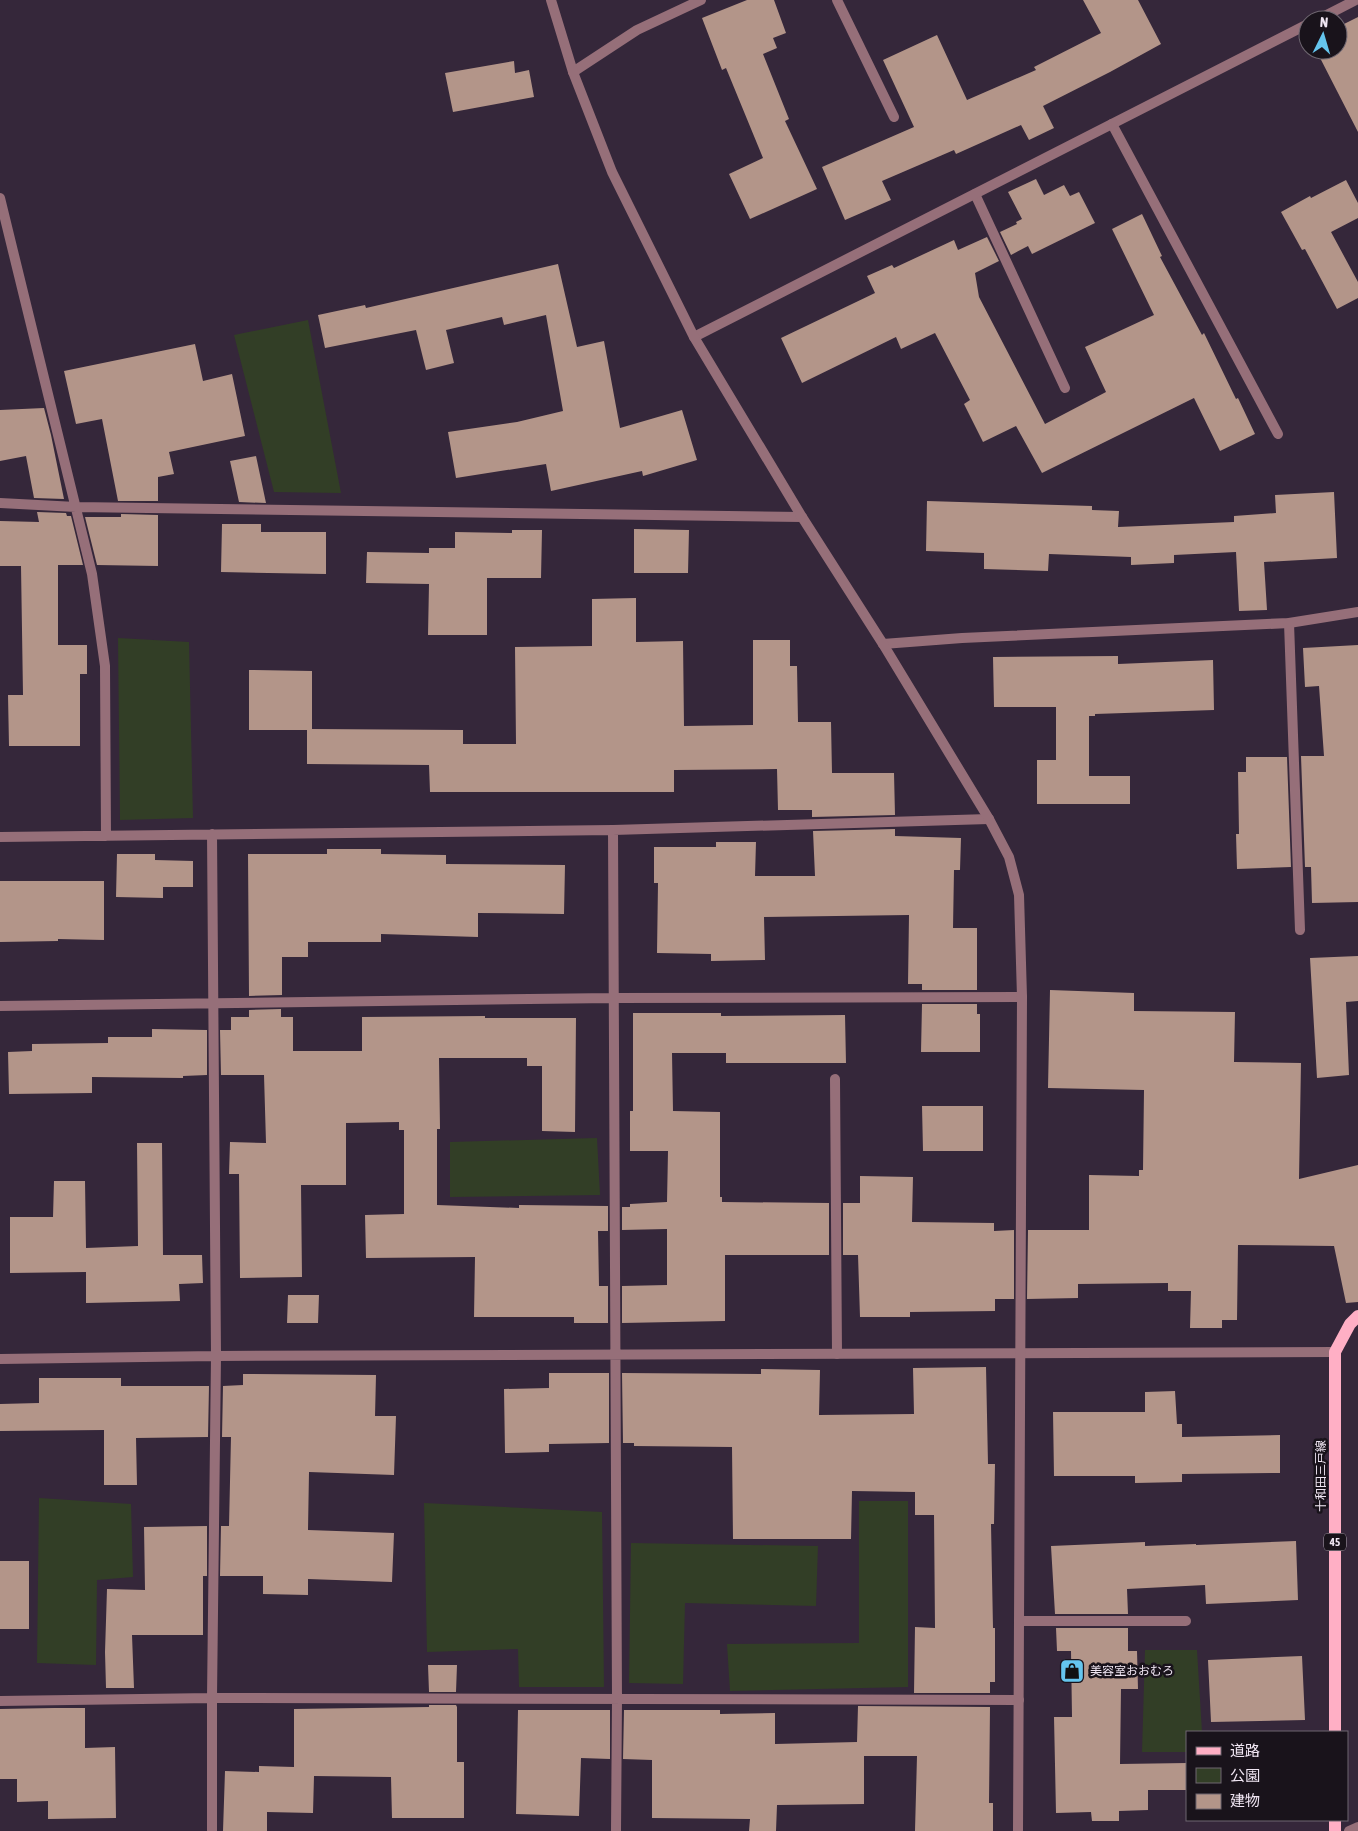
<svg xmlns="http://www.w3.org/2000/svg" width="1358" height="1831" viewBox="0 0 1358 1831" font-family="'Asap Condensed','Noto Sans JP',sans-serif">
<rect width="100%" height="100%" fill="#35273a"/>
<path fill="#323e26" d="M 308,320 L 341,493 L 274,492 L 234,335 Z
M 118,638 L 189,642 L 193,818 L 120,820 Z
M 597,1138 L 600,1195 L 450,1197 L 450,1142 Z
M 39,1498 L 131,1504 L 133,1577 L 97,1580 L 96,1665 L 37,1663 Z
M 859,1501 L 908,1501 L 908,1687 L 730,1691 L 727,1644 L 859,1643 Z
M 424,1503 L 602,1512 L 604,1687 L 519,1687 L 518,1649 L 427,1652 Z
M 631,1543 L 818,1546 L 816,1606 L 685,1603 L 683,1684 L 629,1683 Z
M 1145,1650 L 1197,1650 L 1202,1732 L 1187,1732 L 1187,1752 L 1142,1752 Z"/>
<path fill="#b39589" d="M 747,0 L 774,0 L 786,33 L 773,38 L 777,48 L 763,54 L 789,119 L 785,121 L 817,189 L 750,219 L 729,174 L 763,158 L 726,68 L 722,70 L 702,18 Z
M 1083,0 L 1138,0 L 1161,44 L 1110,72 L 1043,106 L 1054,128 L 1029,140 L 1021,125 L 956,154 L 954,150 L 882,181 L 891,200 L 845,220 L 822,167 L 914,127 L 883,60 L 937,35 L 967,100 L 1036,70 L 1034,67 L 1101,33 Z
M 1358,17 L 1358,132 L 1316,50 L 1338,50 L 1338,27 Z
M 514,61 L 515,73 L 529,70 L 534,97 L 453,112 L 445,73 Z
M 1036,179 L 1044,195 L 1064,185 L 1070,196 L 1079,192 L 1095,223 L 1032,254 L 1028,246 L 1011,255 L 1000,232 L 1017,224 L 1016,222 L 1022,219 L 1008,192 Z
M 1346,180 L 1358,203 L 1358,218 L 1331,232 L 1358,282 L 1358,298 L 1337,309 L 1305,249 L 1302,250 L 1281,212 L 1310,196 L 1311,198 Z
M 1142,214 L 1162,256 L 1160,257 L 1202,335 L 1204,333 L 1236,399 L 1238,398 L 1255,434 L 1220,451 L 1194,398 L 1042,473 L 1016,426 L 983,442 L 964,404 L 970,400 L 935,333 L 901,349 L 896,337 L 802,383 L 781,338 L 875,293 L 867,276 L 892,265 L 894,268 L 954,240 L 958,250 L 987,237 L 999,261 L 975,273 L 979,297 L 1045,424 L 1106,392 L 1085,347 L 1154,315 L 1112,229 Z
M 558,264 L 577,347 L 604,341 L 620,428 L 682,410 L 697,460 L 643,476 L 642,471 L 551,491 L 546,464 L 456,478 L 448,432 L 517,422 L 563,411 L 546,315 L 504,325 L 502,317 L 446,330 L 454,363 L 426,370 L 416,330 L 325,348 L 318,315 L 365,305 L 366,308 Z
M 195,344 L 203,381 L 232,374 L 245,436 L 169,452 L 174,474 L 158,477 L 158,501 L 118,501 L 102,419 L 76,424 L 64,371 Z
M 44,408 L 51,435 L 64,499 L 34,498 L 26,456 L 0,461 L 0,410 Z
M 256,456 L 266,503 L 239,502 L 230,461 Z
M 1334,492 L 1337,558 L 1264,562 L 1267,610 L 1239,611 L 1236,552 L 1174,555 L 1174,563 L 1131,565 L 1131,557 L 1049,554 L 1048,571 L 984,569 L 984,553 L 926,551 L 927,501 L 1092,506 L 1092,510 L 1119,511 L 1118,527 L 1234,522 L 1234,516 L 1276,513 L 1275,495 Z
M 37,512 L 66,513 L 67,516 L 71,516 L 83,565 L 58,565 L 58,645 L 87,645 L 87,674 L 80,674 L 80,746 L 9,746 L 8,695 L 23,695 L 21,566 L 0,566 L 0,521 L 39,522 Z
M 121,514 L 158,515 L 158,566 L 97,565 L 85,517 L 121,517 Z
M 222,524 L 261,524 L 261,532 L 326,532 L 326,574 L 221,572 Z
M 634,529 L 689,530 L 688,573 L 634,573 Z
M 512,530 L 542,530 L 541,578 L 487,578 L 487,635 L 428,635 L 429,584 L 366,583 L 367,552 L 429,553 L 429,548 L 455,548 L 455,532 L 512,533 Z
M 636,598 L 636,642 L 683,641 L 684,726 L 753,725 L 753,640 L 790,640 L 790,666 L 797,666 L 798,722 L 831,722 L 832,773 L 894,773 L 895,815 L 812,817 L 812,810 L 778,810 L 777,769 L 674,770 L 674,792 L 430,792 L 429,765 L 307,764 L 307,730 L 249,730 L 249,670 L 312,671 L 312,729 L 463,730 L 463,744 L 516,744 L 515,647 L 592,646 L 592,599 Z
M 1358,645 L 1358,902 L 1312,903 L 1311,867 L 1305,867 L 1301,756 L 1324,756 L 1319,686 L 1305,687 L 1303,648 Z
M 1118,656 L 1118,664 L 1213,660 L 1214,710 L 1095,714 L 1095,716 L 1089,716 L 1089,776 L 1130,776 L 1130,804 L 1037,804 L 1037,760 L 1056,760 L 1056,707 L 994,707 L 993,657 Z
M 1246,757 L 1287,757 L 1291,867 L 1237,869 L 1236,834 L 1239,834 L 1238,772 L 1246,772 Z
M 895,829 L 895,836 L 961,838 L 960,870 L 954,870 L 953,928 L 977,928 L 977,990 L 922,990 L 922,984 L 908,984 L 909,915 L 764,917 L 765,960 L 711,961 L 711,954 L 657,953 L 658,883 L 654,883 L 654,847 L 716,847 L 716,842 L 756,842 L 755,876 L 815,876 L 813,831 Z
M 327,849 L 381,849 L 381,854 L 446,855 L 446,864 L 565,865 L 564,914 L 478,913 L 478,937 L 381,934 L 381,942 L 308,942 L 308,957 L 282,957 L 282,995 L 249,996 L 248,854 L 327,854 Z
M 117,854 L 155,854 L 155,860 L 193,861 L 193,887 L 163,887 L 163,898 L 116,897 Z
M 0,881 L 104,881 L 104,940 L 58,939 L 58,941 L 0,942 Z
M 1358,956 L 1358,1001 L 1346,1002 L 1349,1075 L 1317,1078 L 1310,958 Z
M 1050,990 L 1134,993 L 1134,1011 L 1235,1012 L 1234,1062 L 1301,1063 L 1299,1179 L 1358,1165 L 1358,1302 L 1346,1303 L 1334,1246 L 1238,1245 L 1237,1320 L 1222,1320 L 1222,1328 L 1190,1328 L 1191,1291 L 1168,1291 L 1168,1283 L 1078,1284 L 1078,1298 L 1027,1299 L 1028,1230 L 1089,1230 L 1089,1175 L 1139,1176 L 1139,1170 L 1143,1170 L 1144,1090 L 1048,1088 Z
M 922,1004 L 977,1004 L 977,1014 L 980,1014 L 980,1052 L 921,1052 Z
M 281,1009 L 281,1017 L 293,1017 L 293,1051 L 362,1051 L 362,1017 L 485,1016 L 485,1018 L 576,1018 L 575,1132 L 542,1131 L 542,1066 L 527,1066 L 527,1058 L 439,1058 L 440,1129 L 437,1129 L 437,1205 L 519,1208 L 519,1205 L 608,1206 L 608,1231 L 598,1231 L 599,1286 L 608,1286 L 608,1323 L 574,1323 L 574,1317 L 474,1317 L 475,1257 L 366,1258 L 365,1215 L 404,1214 L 404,1130 L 399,1130 L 399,1122 L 346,1123 L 346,1185 L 301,1185 L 302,1277 L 240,1278 L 239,1174 L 229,1174 L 230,1142 L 266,1143 L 264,1075 L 221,1075 L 220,1030 L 231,1030 L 231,1017 L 249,1017 L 249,1010 Z
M 633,1013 L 721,1013 L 721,1016 L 845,1015 L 846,1063 L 726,1063 L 726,1053 L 672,1053 L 673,1111 L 720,1112 L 720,1197 L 722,1197 L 722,1202 L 829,1203 L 829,1255 L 725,1255 L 725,1321 L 622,1323 L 622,1286 L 667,1285 L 667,1229 L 622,1230 L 622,1207 L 630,1207 L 630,1204 L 667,1202 L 668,1151 L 630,1151 L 630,1111 L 633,1111 Z
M 152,1029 L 207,1030 L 207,1075 L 183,1076 L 183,1078 L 92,1077 L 92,1093 L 9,1094 L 8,1052 L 32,1051 L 32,1044 L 108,1043 L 108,1037 L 152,1037 Z
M 922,1106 L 983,1106 L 983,1151 L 923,1151 Z
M 137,1143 L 162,1143 L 163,1255 L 202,1255 L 203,1283 L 179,1284 L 180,1301 L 86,1303 L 86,1272 L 10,1273 L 10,1217 L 53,1217 L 54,1181 L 85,1181 L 86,1248 L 138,1246 Z
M 860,1176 L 913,1177 L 912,1222 L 994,1223 L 994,1231 L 1014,1230 L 1014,1299 L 995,1299 L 995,1311 L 910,1312 L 910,1317 L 860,1317 L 858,1255 L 843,1255 L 843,1203 L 860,1203 Z
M 288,1295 L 319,1295 L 318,1323 L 287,1323 Z
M 986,1367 L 988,1464 L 995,1464 L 994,1524 L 991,1524 L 993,1628 L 995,1628 L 995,1682 L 990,1682 L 990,1693 L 914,1693 L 915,1627 L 935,1628 L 934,1515 L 915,1515 L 915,1492 L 852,1491 L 851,1539 L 733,1539 L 732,1447 L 634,1446 L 634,1443 L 623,1443 L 622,1373 L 761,1374 L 761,1369 L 820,1370 L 819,1415 L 914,1414 L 913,1368 Z
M 549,1373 L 609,1373 L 609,1443 L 549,1444 L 549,1452 L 505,1453 L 504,1389 L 549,1388 Z
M 243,1374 L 376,1375 L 375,1416 L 396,1416 L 394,1475 L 309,1472 L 308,1530 L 394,1533 L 392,1582 L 308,1579 L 308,1595 L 263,1594 L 263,1576 L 220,1576 L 221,1526 L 229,1526 L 231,1437 L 222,1437 L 223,1386 L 243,1385 Z
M 39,1378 L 121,1378 L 121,1386 L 209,1386 L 208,1437 L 136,1438 L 137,1485 L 104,1485 L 104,1430 L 0,1431 L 0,1404 L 39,1403 Z
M 1175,1391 L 1177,1424 L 1182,1424 L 1182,1437 L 1280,1435 L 1280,1473 L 1182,1474 L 1182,1482 L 1135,1483 L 1135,1476 L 1054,1476 L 1053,1412 L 1145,1412 L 1145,1392 Z
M 207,1526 L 207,1576 L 203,1576 L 203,1635 L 132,1635 L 134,1688 L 106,1688 L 105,1652 L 107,1589 L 145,1590 L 144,1527 Z
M 1296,1541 L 1298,1600 L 1206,1604 L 1205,1585 L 1127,1589 L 1128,1614 L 1055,1614 L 1051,1546 L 1145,1542 L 1145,1546 L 1196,1544 L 1196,1545 Z
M 0,1561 L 29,1561 L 29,1629 L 0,1629 Z
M 1056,1628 L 1128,1628 L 1128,1651 L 1137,1651 L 1138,1689 L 1121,1689 L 1120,1764 L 1187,1763 L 1187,1790 L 1148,1790 L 1148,1810 L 1119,1811 L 1119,1821 L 1092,1821 L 1091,1812 L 1056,1813 L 1054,1717 L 1072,1717 L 1071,1651 L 1057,1651 Z
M 1302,1656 L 1305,1720 L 1211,1722 L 1208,1660 Z
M 428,1665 L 457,1665 L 456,1692 L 429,1692 Z
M 429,1705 L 456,1705 L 457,1707 L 457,1762 L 464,1762 L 464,1818 L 392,1818 L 391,1777 L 314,1776 L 313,1813 L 267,1812 L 267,1831 L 223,1831 L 225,1771 L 259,1772 L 259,1766 L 294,1767 L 294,1709 L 429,1707 Z
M 858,1706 L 990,1707 L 989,1803 L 993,1803 L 993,1831 L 915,1831 L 917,1756 L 864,1756 L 864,1804 L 777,1805 L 776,1831 L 749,1831 L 750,1819 L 652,1818 L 652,1760 L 623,1759 L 624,1710 L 720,1710 L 720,1714 L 775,1713 L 775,1744 L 857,1742 Z
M 54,1708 L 85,1708 L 85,1748 L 115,1747 L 116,1818 L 48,1819 L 48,1801 L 17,1802 L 17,1779 L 0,1779 L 0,1709 Z
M 518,1710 L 610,1710 L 610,1759 L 581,1758 L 579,1816 L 516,1814 Z"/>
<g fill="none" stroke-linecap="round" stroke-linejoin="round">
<path stroke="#966f79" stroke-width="10" d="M 837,0 L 894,117
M 1112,124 L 1278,434
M 975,194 L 1065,388
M 1289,623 L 1300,930
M 835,1079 L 837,1354
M 1019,1621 L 1186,1621
M 1349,1831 L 1358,1827"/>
<path stroke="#966f79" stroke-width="10" d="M 1317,20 L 1356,0
M 573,72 L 637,30 L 701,0
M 0,198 L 92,574 L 105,666 L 106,836
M 694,337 L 1308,24
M 0,503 L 76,507 L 802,517
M 883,644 L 962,638 L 1289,623 L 1358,612
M 613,830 L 617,1700 L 616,1831
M 212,834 L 216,1356 L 212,1698 L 212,1831
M 0,837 L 613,830 L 989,819
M 0,1006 L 613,998 L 1022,997
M 0,1359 L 216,1356 L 1335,1352
M 0,1701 L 212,1698 L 1019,1700"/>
<path stroke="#966f79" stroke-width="10" d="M 551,0 L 573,72 L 612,172 L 694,337 L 802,517 L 883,644 L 989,819 L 1009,857 L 1019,895 L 1022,997 L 1018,1831"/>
<path stroke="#ffafc5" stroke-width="12" d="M 1335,1732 L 1335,1352 L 1350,1324 L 1358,1316
M 1335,1831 L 1335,1820"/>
</g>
<defs>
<symbol id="shop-square" viewBox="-11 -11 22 22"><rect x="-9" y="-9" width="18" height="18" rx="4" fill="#65c5ee" stroke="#19131b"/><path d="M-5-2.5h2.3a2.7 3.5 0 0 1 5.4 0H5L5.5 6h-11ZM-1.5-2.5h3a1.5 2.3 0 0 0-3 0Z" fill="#111"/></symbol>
</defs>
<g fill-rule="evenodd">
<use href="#shop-square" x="1058" y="1657" width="28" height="28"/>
</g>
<g text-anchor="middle" stroke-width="5" stroke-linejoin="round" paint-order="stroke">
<rect fill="#19131b" stroke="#b0a7b2" stroke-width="1" x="1324" y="1533.5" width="22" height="17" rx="4"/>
<g font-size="11" font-weight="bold" fill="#f0e6f3">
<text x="1335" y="1546">45</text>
</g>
<g font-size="12" fill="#f0e6f3" stroke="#19131b">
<text transform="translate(1321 1476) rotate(-90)" y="4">十和田三戸線</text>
</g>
<g font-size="12" fill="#f0e6f3" stroke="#19131b" text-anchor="start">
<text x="1090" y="1675">美容室おおむろ</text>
</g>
</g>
<rect x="1186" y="1731" width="162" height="90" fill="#19131b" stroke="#6f6771"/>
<rect x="1196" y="1747" width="25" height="8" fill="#ffafc5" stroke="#6f6771"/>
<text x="1230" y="1756" font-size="15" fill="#f0e6f3">道路</text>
<rect x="1196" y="1768" width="25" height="15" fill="#323e26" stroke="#6f6771"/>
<text x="1230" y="1781" font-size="15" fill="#f0e6f3">公園</text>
<rect x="1196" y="1794" width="25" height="15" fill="#b39589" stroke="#6f6771"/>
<text x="1230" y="1806" font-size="15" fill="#f0e6f3">建物</text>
<g transform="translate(1323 35) rotate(5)"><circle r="24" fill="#19131b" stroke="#6f6771"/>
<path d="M0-4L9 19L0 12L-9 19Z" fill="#65c5ee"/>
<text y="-8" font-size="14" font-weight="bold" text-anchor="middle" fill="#f0e6f3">N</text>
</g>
</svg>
